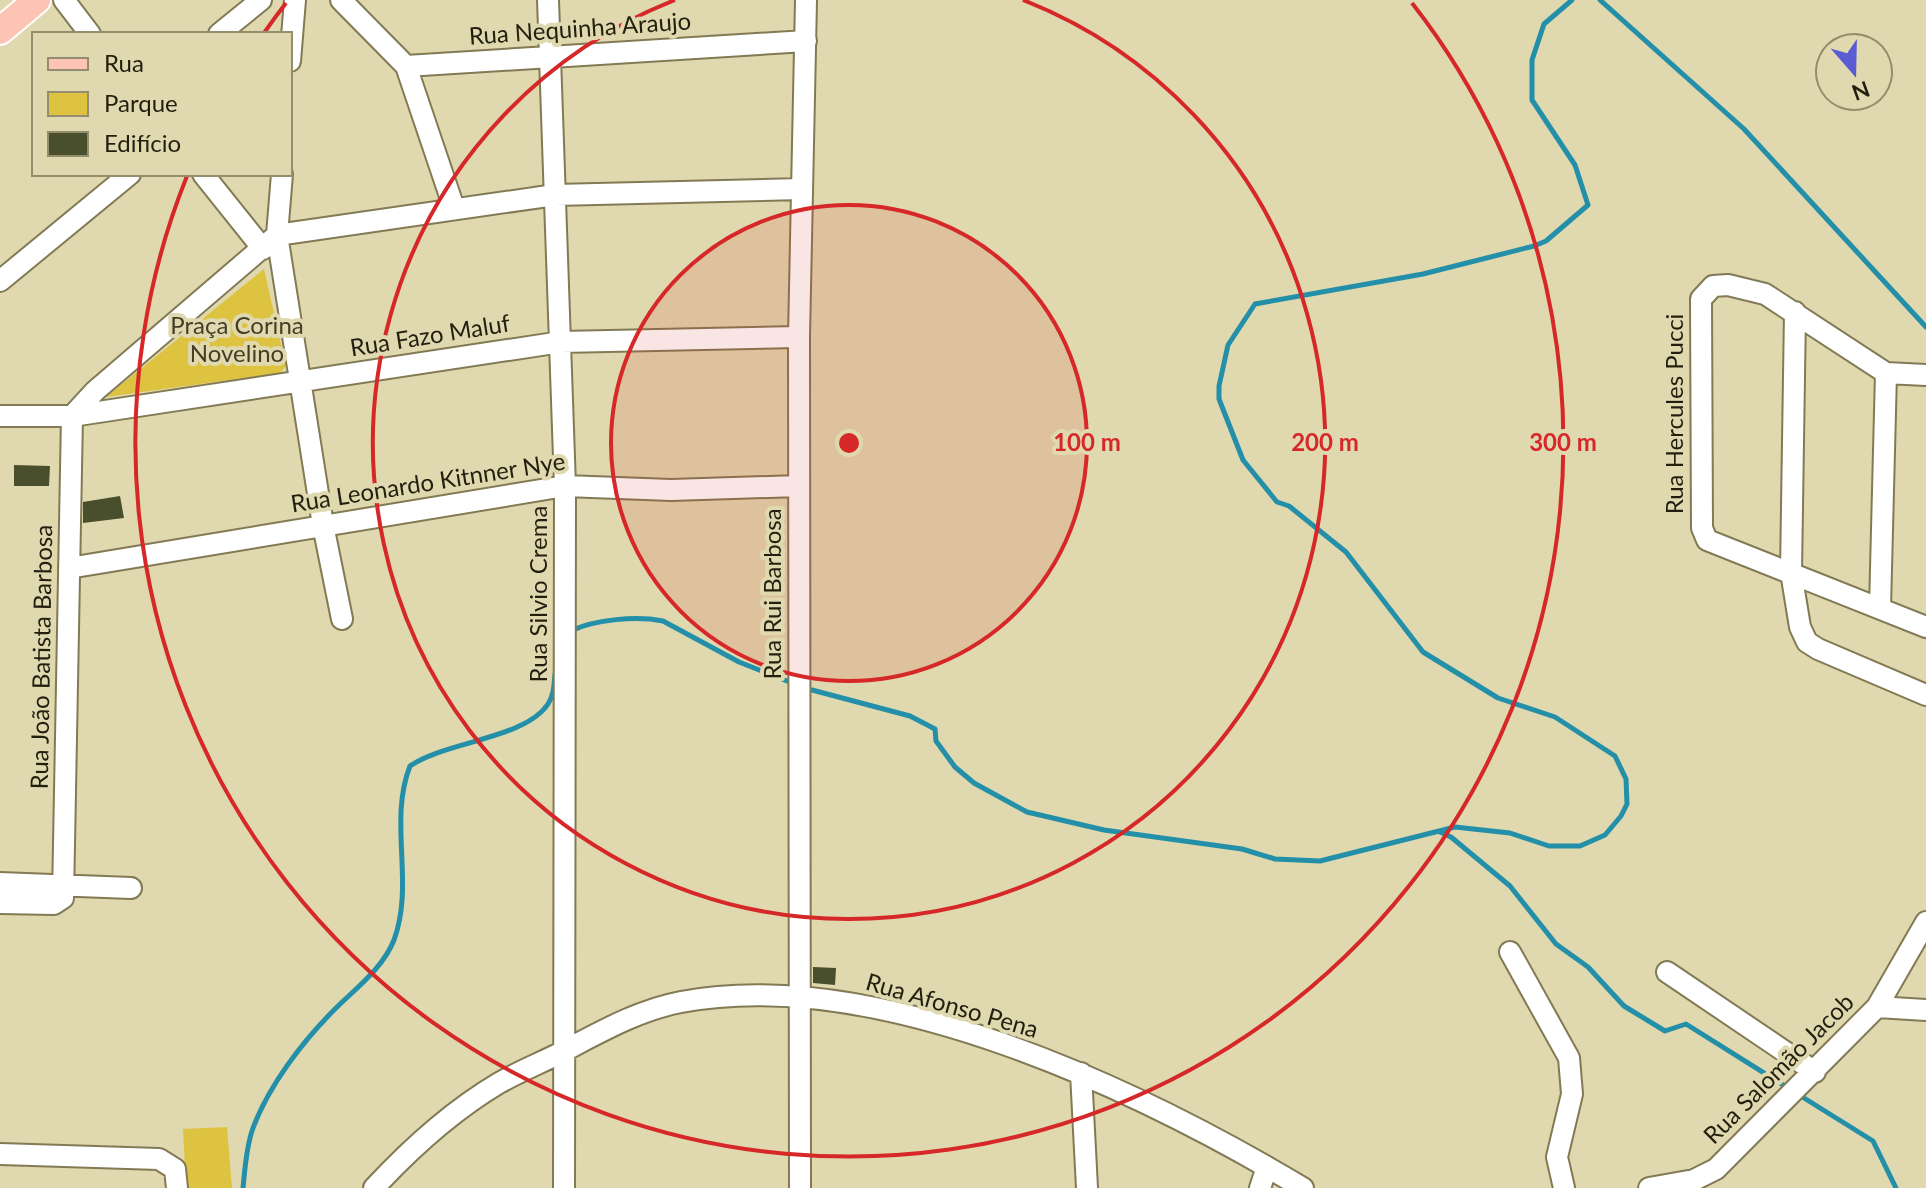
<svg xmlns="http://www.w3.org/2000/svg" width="1926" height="1188" viewBox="0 0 1926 1188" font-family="Lato,sans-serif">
<rect width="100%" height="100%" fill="#e0d8af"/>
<path fill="#ddc340" d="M 264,269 L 286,366 L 280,373 L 106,397 Z
M 227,1127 L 232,1188 L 186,1188 L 183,1129 Z"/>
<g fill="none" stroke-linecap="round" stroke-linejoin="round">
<path stroke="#238fa8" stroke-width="5" d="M 1600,0 L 1744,129 L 1926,327
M 571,631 C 595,619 637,616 663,621 L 739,662 L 787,681
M 812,690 L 910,716 L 935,729 L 936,741 L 955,767 L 974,783 L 1027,812 L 1104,830 L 1242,849 L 1275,859 L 1320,861 L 1455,827 L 1510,833 L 1549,846 L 1580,846 L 1605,835 L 1621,816 L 1627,804 L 1626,779 L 1615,756 L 1555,717 L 1498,698 L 1423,652 L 1346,552 L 1289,506 L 1277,502 L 1243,460 L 1219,399 L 1219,386 L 1228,345 L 1255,304 L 1423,274 L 1534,246 L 1546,241 L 1588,205 L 1575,165 L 1532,100 L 1532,60 L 1544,24 L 1572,0
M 1440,832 L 1451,837 L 1510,886 L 1556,944 L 1588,967 L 1624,1006 L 1665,1031 L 1686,1024 L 1788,1088
M 1796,1093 L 1873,1141 L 1896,1188
M 243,1188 C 245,1169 246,1147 253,1128 C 269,1085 303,1041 335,1009 C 356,988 383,968 394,940 C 415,883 388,822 410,766 C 446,741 525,739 548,704 C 554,695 554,685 555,674"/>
</g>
<path fill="#494f2c" d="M 14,465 L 50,466 L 49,486 L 14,486 Z
M 120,496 L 124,518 L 83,523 L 83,502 Z
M 813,967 L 836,968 L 835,985 L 813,983 Z"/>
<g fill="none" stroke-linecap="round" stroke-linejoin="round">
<defs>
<path id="minor" d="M 64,0 L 90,34
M 341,0 L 406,66 L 454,208
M 548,0 L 565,486 L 564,1188
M 219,34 L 261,0
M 290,61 L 295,0
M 406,66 L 806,41
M 203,174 L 263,249
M 282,174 L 277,235 L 323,525 L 342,619
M 0,281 L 130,174
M 1795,312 L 1791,572 L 1800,627 L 1807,642 L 1818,649 L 1926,695
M 1926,375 L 1886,373 L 1765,294 L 1728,285 L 1713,286 L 1701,299 L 1702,528 L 1707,540 L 1926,627
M 0,416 L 72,416 L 561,342 L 799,337
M 72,416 L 95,391 L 277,235 L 555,195 L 801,189
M 69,568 L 565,486 L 671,490 L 798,486
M 1880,608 L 1886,373
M 0,883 L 131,888
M 0,903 L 54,904 L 63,898 L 72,416
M 1510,952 L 1569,1058 L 1572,1094 L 1557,1157 L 1564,1188
M 1667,972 L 1815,1072
M 1877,1007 L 1926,1010
M 1081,1073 L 1087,1188
M 0,1154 L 159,1159 L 175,1169 L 177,1188
M 374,1188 C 411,1148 452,1111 499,1083 C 520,1071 543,1062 564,1051 C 602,1031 639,1010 681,1002 C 878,965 1137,1089 1303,1188
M 800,1188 L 799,337 L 806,0
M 1260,1188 L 1267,1167
M 1649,1188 L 1694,1180 L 1716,1169 L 1877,1007 L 1926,922"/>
<path id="major" d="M 0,31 L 37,0"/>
</defs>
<use href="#minor" stroke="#827a54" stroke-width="24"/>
<use href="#major" stroke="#fff" stroke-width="30"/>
<use href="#minor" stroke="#fff" stroke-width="20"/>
<use href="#major" stroke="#fdc4b3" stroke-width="26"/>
</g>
<circle cx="849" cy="443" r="238" fill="#d62828" fill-opacity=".12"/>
<g fill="none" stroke="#d62828" stroke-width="4">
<circle cx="849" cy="443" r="238"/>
<path d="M1023 0A476 476 0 1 1 675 0"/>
<path d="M264 33A714 714 0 0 1 286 3M1412 3A714 714 0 1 1 187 176"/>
</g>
<g text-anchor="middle" stroke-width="8" stroke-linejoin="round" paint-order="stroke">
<g font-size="24" fill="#221f0f" stroke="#e0d8af">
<text transform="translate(580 29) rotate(-4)" y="8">Rua Nequinha Araujo</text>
<text transform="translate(430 336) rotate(-9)" y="8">Rua Fazo Maluf</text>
<text transform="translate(1675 414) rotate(-90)" y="8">Rua Hercules Pucci</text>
<text transform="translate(428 483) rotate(-9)" y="8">Rua Leonardo Kitnner Nye</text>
<text transform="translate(539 594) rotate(-90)" y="8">Rua Silvio Crema</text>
<text transform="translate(773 594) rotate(-90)" y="8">Rua Rui Barbosa</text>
<text transform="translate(42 657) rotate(-89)" y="8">Rua João Batista Barbosa</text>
<text transform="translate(952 1006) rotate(16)" y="8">Rua Afonso Pena</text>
<text transform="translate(1779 1069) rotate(-45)" y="8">Rua Salomão Jacob</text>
</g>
<g font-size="24" fill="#443e26" stroke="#e0d8af">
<text x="237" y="334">Praça Corina<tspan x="237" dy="28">Novelino</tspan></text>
</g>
</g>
<circle cx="849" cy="443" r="12" fill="#d62828" stroke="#e0d8af" stroke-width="4"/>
<g font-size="24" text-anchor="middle" font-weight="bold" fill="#d62828" stroke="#e0d8af" stroke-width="8" stroke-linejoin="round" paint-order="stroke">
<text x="1087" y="451">100 m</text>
<text x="1325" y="451">200 m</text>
<text x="1563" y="451">300 m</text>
</g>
<rect x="32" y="32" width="260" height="144" fill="#e0d8af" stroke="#948e6f" stroke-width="2"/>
<rect x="48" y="58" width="40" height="12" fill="#fdc4b3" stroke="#948e6f" stroke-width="2"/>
<text x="104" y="72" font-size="24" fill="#221f0f">Rua</text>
<rect x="48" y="92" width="40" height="24" fill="#ddc340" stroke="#948e6f" stroke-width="2"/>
<text x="104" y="112" font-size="24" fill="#221f0f">Parque</text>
<rect x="48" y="132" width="40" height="24" fill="#494f2c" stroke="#948e6f" stroke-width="2"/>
<text x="104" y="152" font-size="24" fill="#221f0f">Edifício</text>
<g transform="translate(1854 72) rotate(160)"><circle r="38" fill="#e0d8af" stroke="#948e6f" stroke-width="2"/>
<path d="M0-6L14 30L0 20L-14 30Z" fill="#5a5cd3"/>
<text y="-12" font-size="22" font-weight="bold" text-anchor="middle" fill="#221f0f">N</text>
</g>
</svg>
